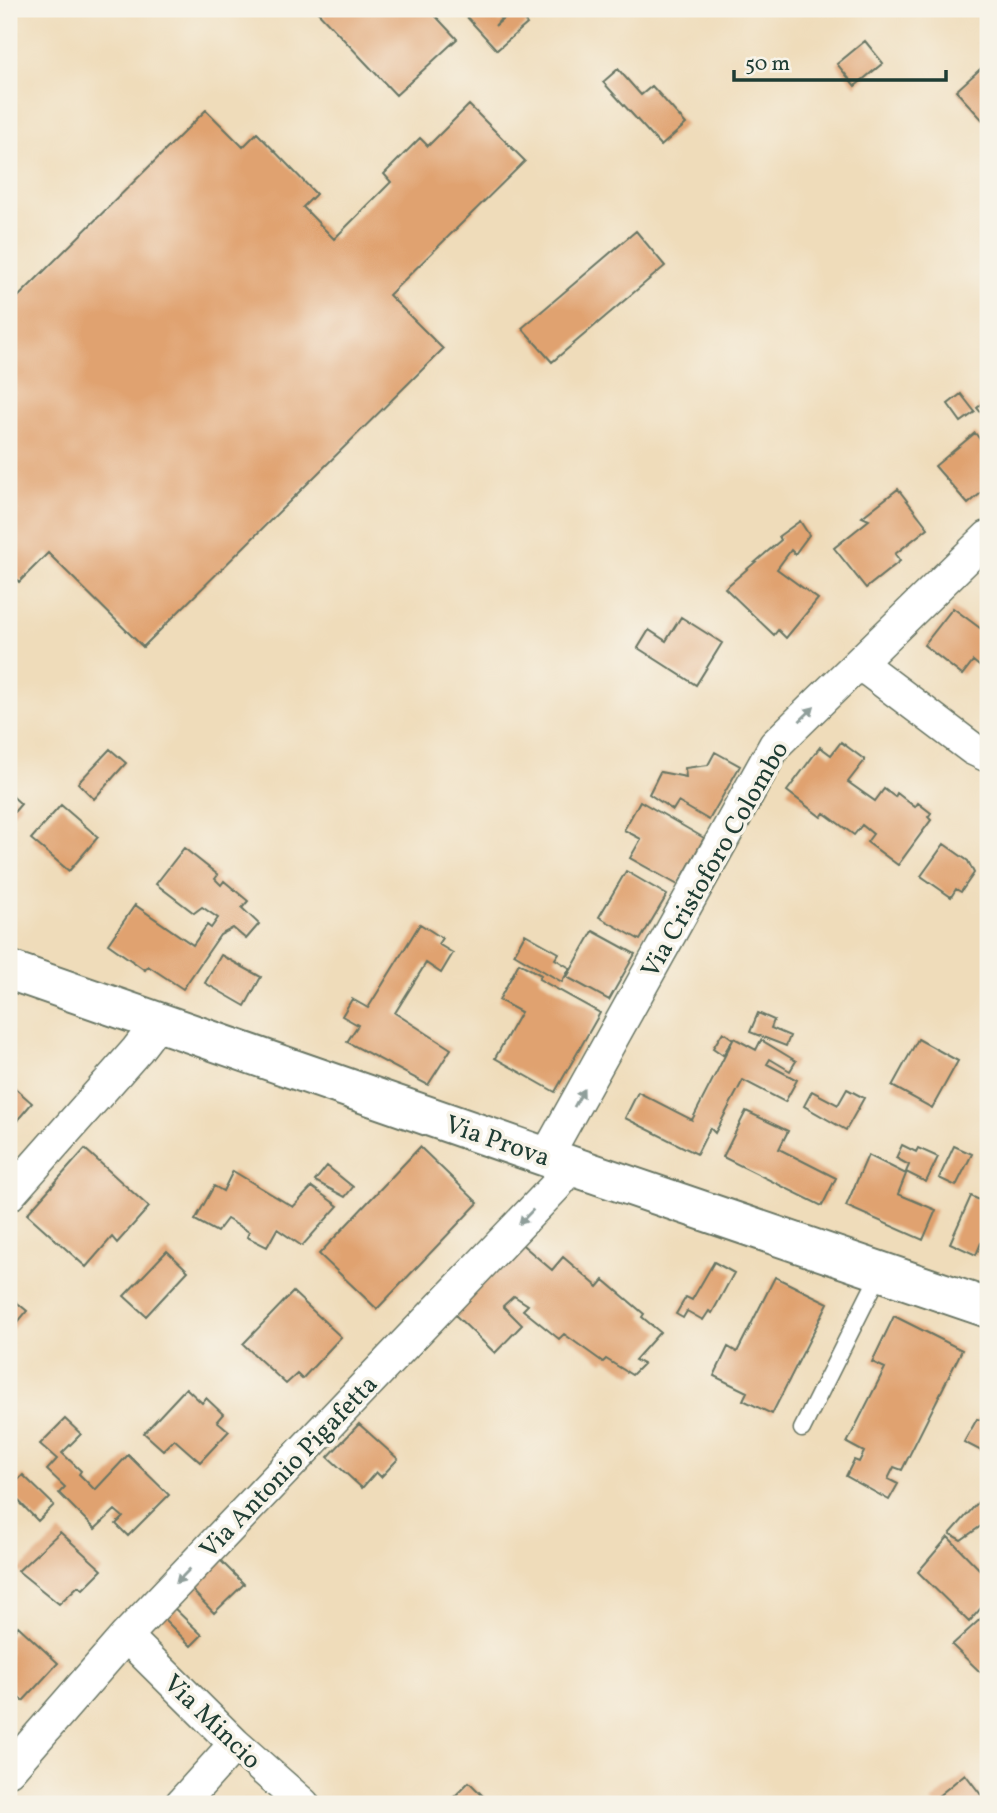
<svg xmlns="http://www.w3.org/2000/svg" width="997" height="1813" viewBox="0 0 997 1813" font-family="Vollkorn,serif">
<rect width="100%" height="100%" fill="#f7f3e8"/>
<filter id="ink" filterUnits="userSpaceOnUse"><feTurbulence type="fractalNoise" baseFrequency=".0143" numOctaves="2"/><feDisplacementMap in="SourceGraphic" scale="14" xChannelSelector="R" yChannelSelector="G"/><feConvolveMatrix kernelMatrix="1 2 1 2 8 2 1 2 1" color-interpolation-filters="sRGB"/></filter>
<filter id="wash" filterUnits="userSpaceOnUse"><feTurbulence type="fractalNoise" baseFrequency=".00686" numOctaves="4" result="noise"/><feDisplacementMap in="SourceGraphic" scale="28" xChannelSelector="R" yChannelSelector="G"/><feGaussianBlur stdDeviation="1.57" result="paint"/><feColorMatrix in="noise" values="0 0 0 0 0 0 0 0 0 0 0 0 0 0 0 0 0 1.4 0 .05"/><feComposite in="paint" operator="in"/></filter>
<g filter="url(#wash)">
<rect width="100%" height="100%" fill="#efdcba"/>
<g id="blocks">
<path fill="#e0a26f" d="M 315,9 L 429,9 L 457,39 L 396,95 Z
M 471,9 L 491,9 L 501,19 L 495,26 L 515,9 L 527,24 L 497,50 L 465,15 Z
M 865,41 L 883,63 L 855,86 L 837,64 Z
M 988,62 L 988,126 L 956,91 Z
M 618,69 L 641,95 L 652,86 L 686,124 L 661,146 L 603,82 Z
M 469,105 L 525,161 L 389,295 L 443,349 L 143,647 L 48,553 L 19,582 L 9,572 L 9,306 L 206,110 L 243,147 L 257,133 L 316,194 L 303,207 L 334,239 L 391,182 L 384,174 L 420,138 L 428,146 Z
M 636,231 L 665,266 L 552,362 L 522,328 Z
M 961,394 L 975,412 L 961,422 L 948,404 Z
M 988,399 L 988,421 L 977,408 Z
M 975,433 L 983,443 L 988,439 L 988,487 L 968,504 L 935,466 Z
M 898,489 L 928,528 L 895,554 L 900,561 L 866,588 L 834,548 L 869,520 L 862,517 Z
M 800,521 L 809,535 L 795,554 L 791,550 L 777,569 L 818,599 L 786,638 L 778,630 L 774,635 L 725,588 L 781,540 L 779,536 Z
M 953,608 L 988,634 L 988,673 L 973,661 L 962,675 L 924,645 Z
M 681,617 L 722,643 L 696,685 L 638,648 L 649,630 L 666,641 Z
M 841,742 L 865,760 L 848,782 L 875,801 L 884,789 L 895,797 L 897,793 L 915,807 L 918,803 L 931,813 L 928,817 L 931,820 L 898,865 L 867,842 L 873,834 L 862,825 L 854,835 L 824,813 L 821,817 L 787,791 L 820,747 L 831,755 Z
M 110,749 L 126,763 L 94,799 L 78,783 Z
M 715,752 L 740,766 L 709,820 L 678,802 L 673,810 L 649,794 L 660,772 L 686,777 L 685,768 L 708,765 Z
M 9,793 L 21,804 L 9,818 Z
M 640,801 L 704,838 L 678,885 L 630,858 L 641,839 L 624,830 Z
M 61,805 L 98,837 L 69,871 L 31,839 Z
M 944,844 L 968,861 L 974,873 L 961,892 L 956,889 L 951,897 L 921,876 Z
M 184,848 L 218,875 L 215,879 L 221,885 L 224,881 L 248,901 L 242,908 L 259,924 L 246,939 L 233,928 L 220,935 L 183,989 L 148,966 L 145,970 L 108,944 L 135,905 L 193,945 L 207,925 L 211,928 L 218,918 L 202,907 L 194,913 L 156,884 Z
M 626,871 L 667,895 L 640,940 L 599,917 Z
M 420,924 L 442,938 L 438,944 L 453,953 L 441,973 L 426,963 L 395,1013 L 451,1049 L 428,1085 L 347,1042 L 358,1025 L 342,1016 L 352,999 L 368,1008 Z
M 593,931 L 635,954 L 609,1000 L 567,977 Z
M 525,934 L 559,953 L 555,959 L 570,968 L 562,982 L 514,954 Z
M 221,955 L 261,977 L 245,1006 L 205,983 Z
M 519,963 L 541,975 L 539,979 L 600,1013 L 555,1092 L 495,1058 L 521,1012 L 499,1000 Z
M 758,1013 L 774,1020 L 771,1028 L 790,1036 L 786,1046 L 750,1032 Z
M 723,1032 L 733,1039 L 723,1055 L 713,1048 Z
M 734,1038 L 756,1050 L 761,1040 L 796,1061 L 790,1071 L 770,1059 L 767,1064 L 797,1080 L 785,1102 L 743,1080 L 715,1133 L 710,1128 L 697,1154 L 625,1118 L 638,1092 L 692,1120 Z
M 918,1039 L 958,1061 L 932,1108 L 892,1086 Z
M 9,1083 L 32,1103 L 9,1130 Z
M 847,1089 L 864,1098 L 846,1130 L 804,1106 L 812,1091 L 838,1105 Z
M 746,1111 L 788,1131 L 779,1149 L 836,1178 L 822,1206 L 723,1157 Z
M 902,1145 L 916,1152 L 918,1148 L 938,1157 L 926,1182 L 906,1172 L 909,1165 L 896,1158 Z
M 954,1146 L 972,1154 L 956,1186 L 939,1178 Z
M 420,1147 L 478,1203 L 377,1309 L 319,1254 Z
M 85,1149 L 149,1207 L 117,1243 L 112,1237 L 86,1267 L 27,1214 Z
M 868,1155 L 906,1174 L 898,1194 L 936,1210 L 923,1240 L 846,1206 Z
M 327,1166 L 353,1187 L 345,1197 L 315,1181 Z
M 233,1171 L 293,1207 L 312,1187 L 338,1206 L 302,1246 L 277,1229 L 267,1247 L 247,1237 L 249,1232 L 227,1219 L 217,1232 L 195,1220 L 214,1186 L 223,1191 Z
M 971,1196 L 988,1204 L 988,1247 L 981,1243 L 976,1255 L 950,1243 Z
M 518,1241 L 552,1270 L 563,1257 L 598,1287 L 604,1280 L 644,1314 L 642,1317 L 660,1332 L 635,1360 L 643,1364 L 632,1375 L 606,1359 L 603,1362 L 564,1334 L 559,1339 L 523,1310 L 528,1305 L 514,1296 L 503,1306 L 522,1325 L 495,1353 L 452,1312 Z
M 167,1251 L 188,1271 L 146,1316 L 124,1296 Z
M 714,1262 L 734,1273 L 712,1313 L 709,1311 L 703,1320 L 687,1311 L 683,1318 L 676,1314 L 686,1297 L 692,1300 Z
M 775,1277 L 828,1303 L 772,1414 L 743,1400 L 747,1392 L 714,1376 L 728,1347 L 737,1352 Z
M 293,1292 L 341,1337 L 302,1379 L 297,1374 L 286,1384 L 243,1344 Z
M 9,1296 L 27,1311 L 9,1333 Z
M 894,1316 L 962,1350 L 902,1470 L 894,1467 L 888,1479 L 898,1484 L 889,1500 L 846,1476 L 854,1460 L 859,1462 L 864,1452 L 847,1443 L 885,1368 L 872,1362 Z
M 186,1388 L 202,1403 L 206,1398 L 223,1414 L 217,1421 L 229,1431 L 200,1462 L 174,1439 L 163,1450 L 144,1433 Z
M 988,1405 L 988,1452 L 987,1454 L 964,1442 L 977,1419 L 980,1420 Z
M 65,1419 L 81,1434 L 62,1453 L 81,1471 L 79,1474 L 95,1490 L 128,1455 L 169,1495 L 128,1536 L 116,1524 L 123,1517 L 115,1510 L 95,1529 L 59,1493 L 65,1487 L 47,1470 L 57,1459 L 40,1444 Z
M 359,1424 L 398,1459 L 381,1477 L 376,1472 L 362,1488 L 328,1457 Z
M 23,1475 L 54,1505 L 38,1521 L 9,1491 L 9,1489 Z
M 988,1491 L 988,1521 L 961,1540 L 950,1534 Z
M 60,1532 L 102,1570 L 83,1589 L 78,1586 L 59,1604 L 18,1571 Z
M 948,1537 L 988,1578 L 988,1600 L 969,1622 L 918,1572 Z
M 215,1555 L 244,1584 L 214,1613 L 186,1584 Z
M 170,1604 L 202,1635 L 191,1646 L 160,1615 Z
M 988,1612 L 988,1665 L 980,1672 L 952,1645 Z
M 18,1626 L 58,1663 L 23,1701 L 9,1689 L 9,1637 Z
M 965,1774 L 988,1804 L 933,1804 L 931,1802 Z
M 469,1782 L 491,1804 L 453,1804 L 450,1801 Z
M 509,1797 L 516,1804 L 502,1804 Z"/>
</g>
</g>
<g filter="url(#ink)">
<use href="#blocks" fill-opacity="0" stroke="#687563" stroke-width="2"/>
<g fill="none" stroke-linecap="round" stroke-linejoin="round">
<defs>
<path id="service" d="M 802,1429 L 881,1271"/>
<path id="minor" d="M 859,663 L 973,749 L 988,756
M 546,1157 L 775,745 L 988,537
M 9,1195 L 137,1050 L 147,1037 L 155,1020
M 126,1636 L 235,1744 L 303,1804
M 9,1770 L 126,1636 L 555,1187 L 572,1166
M 181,1804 L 235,1744"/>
<path id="secondary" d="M 9,970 L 572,1166 L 988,1308"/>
</defs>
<use href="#service" stroke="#687563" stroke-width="19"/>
<use href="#minor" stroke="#687563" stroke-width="35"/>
<use href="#secondary" stroke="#687563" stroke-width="42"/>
<use href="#service" stroke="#fff" stroke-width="16"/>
<use href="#minor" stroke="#fff" stroke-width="32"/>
<use href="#secondary" stroke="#fff" stroke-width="38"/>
</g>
<defs><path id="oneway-solid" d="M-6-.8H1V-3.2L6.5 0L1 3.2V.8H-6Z" transform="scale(1.75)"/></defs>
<g fill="#8f9e9a">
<use href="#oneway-solid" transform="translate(807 714) rotate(-44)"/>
<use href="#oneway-solid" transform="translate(579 1098) rotate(-61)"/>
<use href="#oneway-solid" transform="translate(526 1217) rotate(134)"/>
<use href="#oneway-solid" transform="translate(183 1576) rotate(134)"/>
</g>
</g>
<g text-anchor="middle" stroke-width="7" stroke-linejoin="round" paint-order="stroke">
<g font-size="26" fill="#1f3d34" stroke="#f7f3e8">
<text transform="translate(714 859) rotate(-60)" y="9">Via Cristoforo Colombo</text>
<text transform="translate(498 1140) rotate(19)" y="9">Via Prova</text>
<text transform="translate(288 1466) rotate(-46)" y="9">Via Antonio Pigafetta</text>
<text transform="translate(213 1721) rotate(44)" y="9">Via Mincio</text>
</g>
</g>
<rect width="997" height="1813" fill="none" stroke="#f7f3e8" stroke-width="35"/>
<path d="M734 70v10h212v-10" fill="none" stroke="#1f3d34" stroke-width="3.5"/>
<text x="745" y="70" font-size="21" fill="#1f3d34" stroke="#f7f3e8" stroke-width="5" paint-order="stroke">50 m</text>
</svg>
